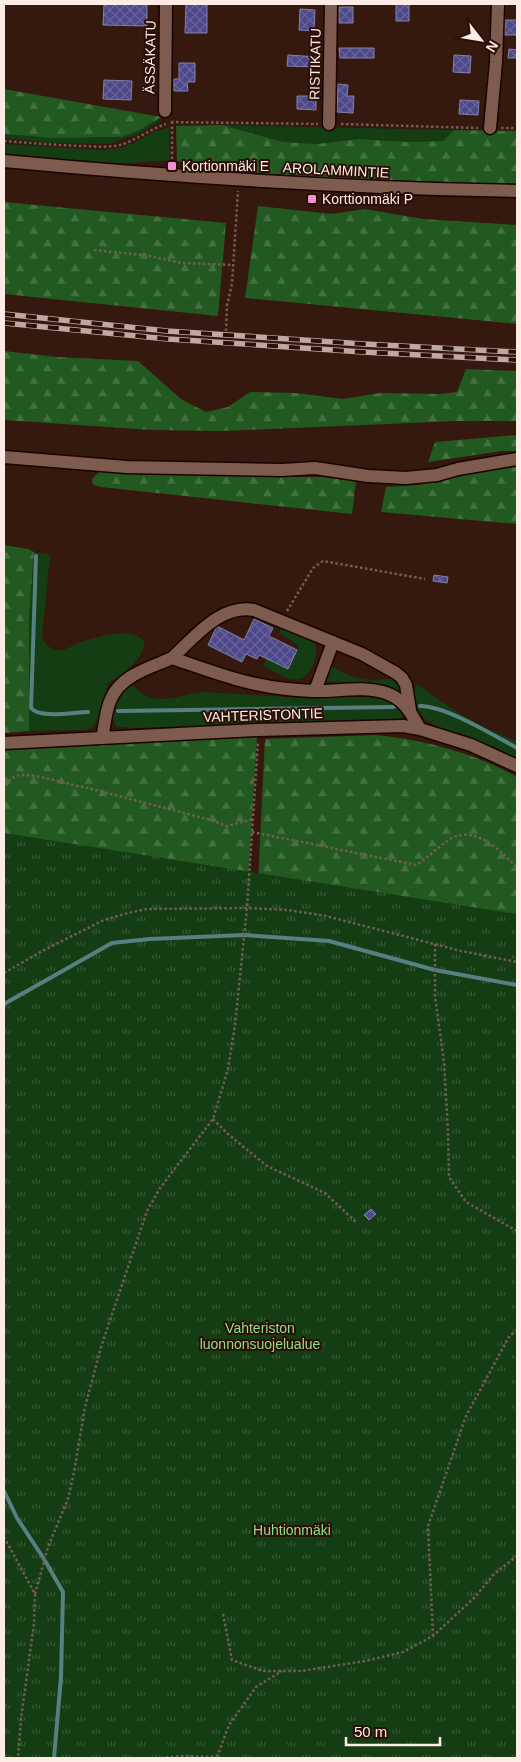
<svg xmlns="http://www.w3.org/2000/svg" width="521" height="1762" viewBox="0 0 521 1762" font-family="Helvetica,sans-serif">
<defs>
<pattern id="forest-firs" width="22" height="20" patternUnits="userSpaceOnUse" patternTransform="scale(1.25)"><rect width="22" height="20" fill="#225921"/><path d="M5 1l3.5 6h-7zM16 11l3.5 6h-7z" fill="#437141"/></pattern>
<pattern id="park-tufts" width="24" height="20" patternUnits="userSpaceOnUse" patternTransform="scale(1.25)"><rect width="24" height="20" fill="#143d13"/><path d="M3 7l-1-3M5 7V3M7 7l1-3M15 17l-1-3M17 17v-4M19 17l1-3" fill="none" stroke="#375935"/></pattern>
<pattern id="building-cross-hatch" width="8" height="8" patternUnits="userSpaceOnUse" patternTransform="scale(1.25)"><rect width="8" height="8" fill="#4c4889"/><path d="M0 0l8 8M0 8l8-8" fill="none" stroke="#67639a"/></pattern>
</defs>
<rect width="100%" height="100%" fill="#35180e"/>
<path fill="#143d13" d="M 161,117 L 158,122 L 140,133 L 109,144 L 51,143 L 4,138 L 4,134 L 52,138 L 122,137 L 138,131 Z
M 222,125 L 454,130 L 445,141 L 408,142 L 359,139 L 317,144 L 283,142 Z
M 169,127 L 170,161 L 154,161 L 119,164 L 4,154 L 4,144 L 103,150 L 121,148 L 136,142 L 153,132 Z
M 34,552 L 50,555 L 42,638 C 45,644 50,649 57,650 C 66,651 71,646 79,643 C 94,637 136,625 145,643 C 142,660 122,676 108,683 C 104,698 103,724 87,730 L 29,731 L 29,615 Z
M 283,627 L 309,638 L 316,646 C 317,655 315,661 311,669 C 298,690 280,674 263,666 L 267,658 L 288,668 L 299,646 L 280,633 L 280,630 Z
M 330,666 C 336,667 338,671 344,673 C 351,677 362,679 371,680 C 384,682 387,674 400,685 L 402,694 L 326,681 L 323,679 Z
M 131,684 C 136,686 138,691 143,694 C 162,706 184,693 204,692 L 305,698 L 353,696 L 375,697 L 395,703 L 404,713 L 401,719 L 396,721 L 358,720 L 136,728 L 118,727 C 110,720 109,706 116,697 C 120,692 126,688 131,684 Z
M 416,685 L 419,685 C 449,708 481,729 517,741 L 517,759 L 495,747 L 445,730 L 427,721 L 415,708 L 413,691 Z"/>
<path fill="url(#forest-firs)" d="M 4,89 L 161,117 L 138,131 L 122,137 L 52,138 L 4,134 Z
M 222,125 L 283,142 L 317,144 L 359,139 L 408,142 L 444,141 L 454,130 L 517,131 L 517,184 L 321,178 L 213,169 L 177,161 L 176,126 Z
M 4,202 L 226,223 L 218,316 L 4,294 Z
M 258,206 L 331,214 L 365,209 L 423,219 L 517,225 L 517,324 L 245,298 Z
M 4,351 L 57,357 L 138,361 L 181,399 L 206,412 L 228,407 L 250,392 L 296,393 L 343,399 L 380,393 L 441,394 L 457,392 L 466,369 L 517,371 L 517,421 L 456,421 L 222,431 L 152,430 L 4,420 Z
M 517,435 L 517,451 L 502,451 L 428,462 L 435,442 Z
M 517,467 L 517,524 L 381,512 L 386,487 L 418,485 L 497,468 Z
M 111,471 L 281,477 L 325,477 L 356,481 L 352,514 L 101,487 L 94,485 L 92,482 L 93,478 L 99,472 Z
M 4,545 L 28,549 L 34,552 L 29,615 L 29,731 L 4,733 Z
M 257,735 L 247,897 L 4,963 L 4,747 Z
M 376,735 C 425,740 474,753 517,777 L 517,944 L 258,883 L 265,739 Z"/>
<path fill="url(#park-tufts)" d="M 4,833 L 517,914 L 517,1758 L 4,1758 Z"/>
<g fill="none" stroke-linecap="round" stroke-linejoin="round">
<path stroke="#568082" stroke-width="4" d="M 36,556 L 31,708 C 40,719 74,712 88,712
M 420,706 C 446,706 493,735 517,748
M 118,711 C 210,709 302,708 394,707
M 4,1004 L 112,943 L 150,939 L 244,935 L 329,941 L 435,970 L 517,985
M 4,1491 L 17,1518 L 44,1559 L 63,1592 L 61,1677 L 54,1758"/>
</g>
<path fill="url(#building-cross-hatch)" stroke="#8282a4" d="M 104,4 L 147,4 L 147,26 L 103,25 Z
M 186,4 L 207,4 L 207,33 L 185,33 Z
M 396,4 L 409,4 L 409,21 L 396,21 Z
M 339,7 L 353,7 L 353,23 L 339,23 Z
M 300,9 L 315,10 L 314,31 L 299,30 Z
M 505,20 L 517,20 L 517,35 L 505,35 Z
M 339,48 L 374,48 L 374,58 L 340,58 Z
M 509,49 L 517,50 L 517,58 L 508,58 Z
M 288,55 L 319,57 L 318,67 L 287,66 Z
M 454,55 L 471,56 L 470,73 L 453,72 Z
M 179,63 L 195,63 L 195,82 L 187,82 L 188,91 L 174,91 L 174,79 L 179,79 Z
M 104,80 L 132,81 L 131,100 L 103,99 Z
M 338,84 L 348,85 L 347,96 L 354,96 L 353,113 L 337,112 Z
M 297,96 L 316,96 L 316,110 L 297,109 Z
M 460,100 L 479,101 L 478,115 L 459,114 Z
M 434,575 L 448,577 L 447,583 L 433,581 Z
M 254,619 L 273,628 L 269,636 L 297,650 L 288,669 L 259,655 L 257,659 L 246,654 L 242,662 L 208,645 L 217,626 L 244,640 Z
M 371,1209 L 376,1214 L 369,1220 L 364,1215 Z"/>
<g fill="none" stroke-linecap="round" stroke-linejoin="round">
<defs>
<path id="minor" d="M 165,111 L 166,4
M 329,124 L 331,4
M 490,128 L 496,62 L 498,4
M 4,161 C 175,177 346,188 517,191
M 4,457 L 126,467 L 282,470 L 315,468 L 368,476 L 406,478 L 437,475 L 458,469 L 517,459
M 172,658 C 195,637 220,604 254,610 L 362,654 L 396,673 L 402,678 L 406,685 L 410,710
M 315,691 L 333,642
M 102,738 C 105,726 105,711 111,699 C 121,675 150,668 172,658 C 210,671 246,685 287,689 C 297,690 307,691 317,691 C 340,691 364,686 386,693 C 404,699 411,713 420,729
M 4,743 L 258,730 L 403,726 L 420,729 L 471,745 L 517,766"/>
</defs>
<use href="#minor" stroke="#1b0300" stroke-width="15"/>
<path stroke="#765d54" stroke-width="2.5" stroke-dasharray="2.5 2.5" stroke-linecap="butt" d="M 171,122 L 318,124
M 341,124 L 478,128
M 501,128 L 517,128
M 4,141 C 30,143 55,145 81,146 C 94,146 108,148 120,145 C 137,140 150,129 166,124
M 172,164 L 172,122
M 94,250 L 145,255 L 182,263 L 233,265
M 226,331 L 227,305 L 232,284 L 238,191
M 287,611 L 313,568 L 323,561 L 425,579
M 4,790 C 6,784 10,778 17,776 C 29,771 73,786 88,788 L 211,820 L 227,826 L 253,819
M 252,832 L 416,865 C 429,858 440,844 454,837 C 478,827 503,853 517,868
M 435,944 L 435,996 L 444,1062 L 448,1132 L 449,1177 L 466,1202 L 517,1231
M 4,973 L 42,951 L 104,920 L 128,913 L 147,909 L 247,908 L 288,910 L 326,916 L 461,951 L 517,962
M 213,1119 L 229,1135 L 267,1166 L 325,1193 L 356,1222
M 4,1537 L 35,1594 L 34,1623 L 21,1719 L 18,1758
M 35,1594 L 48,1547 L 68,1499 L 74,1472 L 85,1407 L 101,1347 L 147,1211 L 160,1188 L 213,1119 L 228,1069 L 235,1025 L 247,908 L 258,742
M 223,1614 L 232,1660 L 263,1671 L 301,1671 L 365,1661 L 403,1652 L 433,1636 L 474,1598 L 494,1574 L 517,1556
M 433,1636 L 428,1526 L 466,1416 L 510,1335 L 517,1331
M 217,1757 L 229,1725 L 256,1687 L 282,1671
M 161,1758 L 180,1756 L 217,1757"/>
<use href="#minor" stroke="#7d5b4e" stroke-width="12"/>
<defs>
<path id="rail" d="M 4,314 L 167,331 L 364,344 L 517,352
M 4,323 L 168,339 L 363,352 L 517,360"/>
</defs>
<use href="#rail" stroke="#bea9a2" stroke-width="5.5"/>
<use href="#rail" stroke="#2b0f05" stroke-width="4" stroke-dasharray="11" stroke-linecap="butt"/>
</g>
<g fill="#f391d6" stroke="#2b0f05" stroke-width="2">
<rect x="167" y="161" width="10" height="10" rx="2.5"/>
<rect x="307" y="194" width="10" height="10" rx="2.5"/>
</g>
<g text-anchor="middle" stroke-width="4" stroke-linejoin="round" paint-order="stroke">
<g font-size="14" fill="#fdece6" stroke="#2b0f05">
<text transform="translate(150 57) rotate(-89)" y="5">ÄSSÄKATU</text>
<text transform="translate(315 64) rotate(-89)" y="5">RISTIKATU</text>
<text transform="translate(336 170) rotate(3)" y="5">AROLAMMINTIE</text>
<text transform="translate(263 715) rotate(-2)" y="5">VAHTERISTONTIE</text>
</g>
<g font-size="14" fill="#fdece6" stroke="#2b0f05" text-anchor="start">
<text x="182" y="171">Kortionmäki E</text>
<text x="322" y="204">Korttionmäki P</text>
</g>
<g font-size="14" fill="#90dd8c" stroke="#2b0f05">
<text x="260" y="1333">Vahteriston<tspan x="260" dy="16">luonnonsuojelualue</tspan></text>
<text x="292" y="1535">Huhtionmäki</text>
</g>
</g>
<rect width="521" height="1762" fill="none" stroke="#fdece6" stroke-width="10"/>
<g transform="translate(481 40) rotate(121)" stroke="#2b0f05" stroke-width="4" paint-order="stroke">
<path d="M0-4L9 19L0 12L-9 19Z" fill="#fdece6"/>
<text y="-8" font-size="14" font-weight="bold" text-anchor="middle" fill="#fdece6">N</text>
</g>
<path d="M346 1737v8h94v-8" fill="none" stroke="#fdece6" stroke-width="2.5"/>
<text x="354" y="1737" font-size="15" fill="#fdece6" stroke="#2b0f05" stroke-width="4" paint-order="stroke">50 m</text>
</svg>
